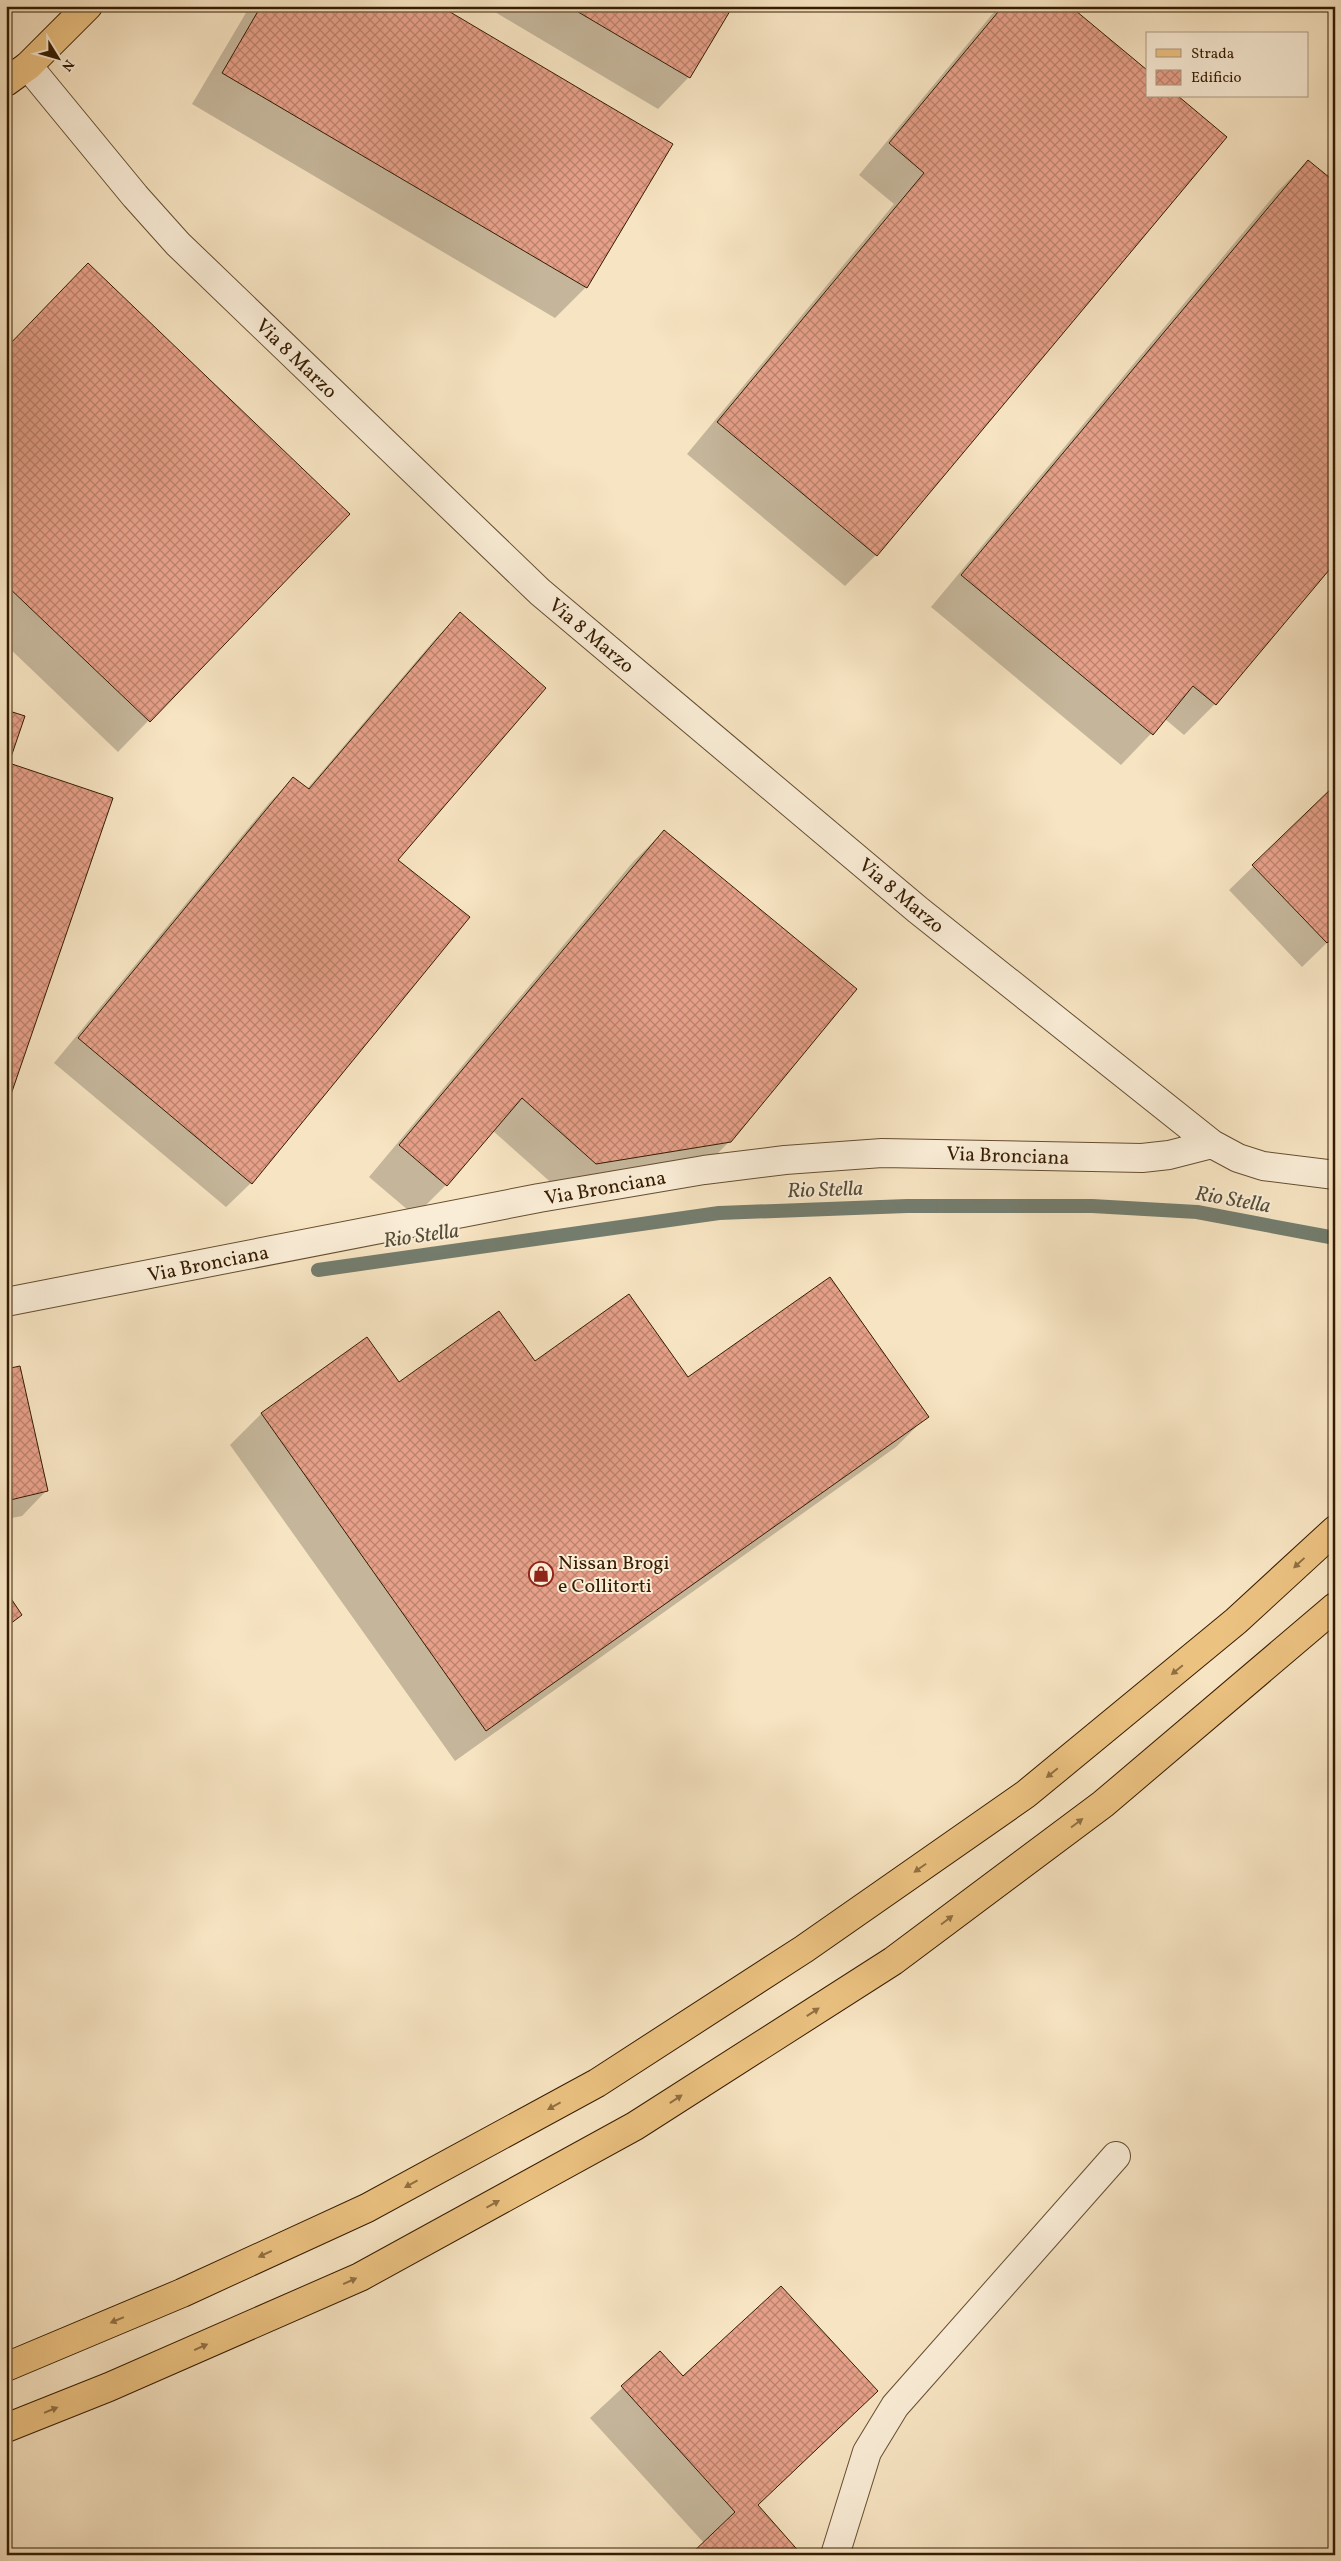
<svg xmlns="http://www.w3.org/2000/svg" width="1341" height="2561" viewBox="0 0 1341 2561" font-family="Vollkorn,serif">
<defs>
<pattern id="building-cross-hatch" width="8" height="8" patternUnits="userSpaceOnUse" patternTransform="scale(1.25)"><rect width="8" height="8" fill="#e6a089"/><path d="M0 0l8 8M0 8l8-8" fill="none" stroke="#bb826e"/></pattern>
</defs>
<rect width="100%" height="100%" fill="#f7e4c2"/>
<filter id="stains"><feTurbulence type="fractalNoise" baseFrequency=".004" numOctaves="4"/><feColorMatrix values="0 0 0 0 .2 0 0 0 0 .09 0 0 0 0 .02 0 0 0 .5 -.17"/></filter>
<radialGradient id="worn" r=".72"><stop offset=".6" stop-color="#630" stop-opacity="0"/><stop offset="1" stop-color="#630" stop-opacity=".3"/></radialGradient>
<path fill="#0003" d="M 250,6 L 438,6 L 586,287 L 555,318 L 192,104 Z
M 485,6 L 731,6 L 689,77 L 658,109 Z
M 999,6 L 1068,6 L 1147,72 L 1147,96 L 876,555 L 845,586 L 687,454 L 894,204 L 859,175 Z
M 1308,161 L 1215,704 L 1184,735 L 1165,719 L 1121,765 L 931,607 L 1277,192 Z
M 6,349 L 348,514 L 118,752 L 6,645 Z
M 460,614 L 251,1183 L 226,1207 L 54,1063 L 269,803 L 293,779 L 307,789 L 436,638 Z
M 1335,787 L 1335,935 L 1302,967 L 1229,890 Z
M 664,831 L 730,1141 L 698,1173 L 565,1195 L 492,1130 L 446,1185 L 415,1216 L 369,1177 L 633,862 Z
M 367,1339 L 399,1384 L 534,1363 L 688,1379 L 927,1416 L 896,1447 L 455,1761 L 230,1445 L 261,1414 Z
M 6,1370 L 46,1491 L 22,1516 L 6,1519 Z
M 660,2353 L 683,2378 L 846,2422 L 757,2506 L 704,2543 L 590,2418 Z"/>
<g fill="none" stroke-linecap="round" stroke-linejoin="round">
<path stroke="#747d6e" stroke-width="14" d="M 318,1270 L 719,1213 L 907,1206 L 1092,1206 L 1197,1212 L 1335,1238"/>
</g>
<path fill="url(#building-cross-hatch)" stroke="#361c01" d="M 261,6 L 440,6 L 673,144 L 587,288 L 222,73 Z
M 568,6 L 733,6 L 690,78 Z
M 1003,6 L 1070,6 L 1147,70 L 1147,96 L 1178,96 L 1227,137 L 877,556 L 717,422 L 924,173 L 889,143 Z
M 1308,160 L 1335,182 L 1335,563 L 1216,705 L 1193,686 L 1153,735 L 961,575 Z
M 88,263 L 350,514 L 150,722 L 6,585 L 6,348 Z
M 460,612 L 546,688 L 398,860 L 470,917 L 252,1184 L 78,1038 L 293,777 L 309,789 Z
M 6,710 L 25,716 L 9,763 L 113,798 L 6,1109 Z
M 1335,785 L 1335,936 L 1327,943 L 1252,865 Z
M 664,830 L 857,989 L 731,1142 L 596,1164 L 522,1098 L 447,1186 L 399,1145 Z
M 830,1277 L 929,1417 L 486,1731 L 261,1413 L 367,1337 L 399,1382 L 499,1311 L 535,1361 L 629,1294 L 688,1377 Z
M 20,1366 L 48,1491 L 6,1501 L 6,1369 Z
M 6,1591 L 22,1615 L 6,1627 Z
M 781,2286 L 878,2391 L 758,2505 L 802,2555 L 690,2555 L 735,2512 L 621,2386 L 660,2351 L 683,2376 Z"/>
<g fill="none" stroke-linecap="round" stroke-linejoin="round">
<defs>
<path id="minor" d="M 28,66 L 135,196 L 178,244 L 540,592 L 918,910 L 1212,1144 L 1238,1158 L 1263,1166 L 1335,1175
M 6,1302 L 539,1198 L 704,1170 L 785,1160 L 882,1153 L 1142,1158 L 1169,1155 L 1212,1144
M 835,2555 L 867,2452 L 895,2406 L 1116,2156"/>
<path id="major" d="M 6,82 L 28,66 L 88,6"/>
<path id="highway" d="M 6,2367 L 182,2293 L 367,2208 L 597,2083 L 804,1949 L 1026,1794 L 1236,1621 L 1335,1530
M 6,2428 L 109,2387 L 360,2277 L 635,2126 L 893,1961 L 1103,1804 L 1335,1607"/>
</defs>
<use href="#minor" stroke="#664e31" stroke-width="30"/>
<use href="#major" stroke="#361c01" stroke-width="30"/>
<use href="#highway" stroke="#361c01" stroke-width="30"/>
<use href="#minor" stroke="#faedd7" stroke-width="28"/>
<use href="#major" stroke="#ecc281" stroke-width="28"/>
<use href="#highway" stroke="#ecc281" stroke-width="28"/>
</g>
<defs><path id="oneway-solid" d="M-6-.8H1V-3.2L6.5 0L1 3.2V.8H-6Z" transform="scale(1.25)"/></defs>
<g fill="#916f41">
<use href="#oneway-solid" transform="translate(1299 1563) rotate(137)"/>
<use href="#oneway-solid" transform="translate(1177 1670) rotate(141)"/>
<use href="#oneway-solid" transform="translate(1052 1773) rotate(141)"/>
<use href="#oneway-solid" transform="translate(1077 1823) rotate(-37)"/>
<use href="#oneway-solid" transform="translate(920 1868) rotate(145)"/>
<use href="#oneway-solid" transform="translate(947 1920) rotate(-37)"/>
<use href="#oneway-solid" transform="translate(813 2012) rotate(-33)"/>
<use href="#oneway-solid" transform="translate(676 2099) rotate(-33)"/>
<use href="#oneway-solid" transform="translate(554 2106) rotate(151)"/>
<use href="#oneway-solid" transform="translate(411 2184) rotate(151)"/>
<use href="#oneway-solid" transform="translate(493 2204) rotate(-29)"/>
<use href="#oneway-solid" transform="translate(265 2254) rotate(155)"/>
<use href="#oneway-solid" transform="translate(350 2281) rotate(-24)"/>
<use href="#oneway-solid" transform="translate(117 2320) rotate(157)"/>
<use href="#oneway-solid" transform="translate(201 2347) rotate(-24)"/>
<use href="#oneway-solid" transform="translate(51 2410) rotate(-22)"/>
</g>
<defs>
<symbol id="shop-ring" viewBox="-11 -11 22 22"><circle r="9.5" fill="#faedd7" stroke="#8f2418" stroke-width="1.5"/><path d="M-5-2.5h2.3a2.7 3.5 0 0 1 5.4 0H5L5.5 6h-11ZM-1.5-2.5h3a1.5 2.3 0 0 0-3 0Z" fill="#8f2418"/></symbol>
</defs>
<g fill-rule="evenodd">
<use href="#shop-ring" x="527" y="1560" width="28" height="28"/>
</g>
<g text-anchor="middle" stroke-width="4" stroke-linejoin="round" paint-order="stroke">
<g font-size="20" fill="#361c01" stroke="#faedd7">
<text transform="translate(297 358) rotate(44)" y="7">Via 8 Marzo</text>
<text transform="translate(592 635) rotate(40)" y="7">Via 8 Marzo</text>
<text transform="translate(902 895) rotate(40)" y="7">Via 8 Marzo</text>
<text transform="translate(1008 1155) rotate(2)" y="7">Via Bronciana</text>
<text transform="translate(605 1187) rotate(-10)" y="7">Via Bronciana</text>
<text transform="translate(208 1263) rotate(-11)" y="7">Via Bronciana</text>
</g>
<g font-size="20" fill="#361c01" stroke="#faedd7" text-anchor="start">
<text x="558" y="1569">Nissan Brogi<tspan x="558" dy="23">e Collitorti</tspan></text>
</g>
<g font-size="21" font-style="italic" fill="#554d37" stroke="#faedd7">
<text transform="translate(825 1189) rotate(-2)" y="7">Rio Stella</text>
<text transform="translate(1233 1199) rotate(10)" y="7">Rio Stella</text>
<text transform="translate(421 1235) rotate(-8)" y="7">Rio Stella</text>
</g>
</g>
<rect width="1341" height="2561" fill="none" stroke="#f7e4c2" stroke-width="25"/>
<rect x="8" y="8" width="1326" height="2546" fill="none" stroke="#361c01" stroke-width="2.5"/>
<rect x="12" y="12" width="1316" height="2536" fill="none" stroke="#361c01"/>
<rect x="1146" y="32" width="162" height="65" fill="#faedd7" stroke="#ac9981"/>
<rect x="1156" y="49" width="25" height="8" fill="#ecc281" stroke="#ac9981"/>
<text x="1191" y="58" font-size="15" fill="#361c01">Strada</text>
<rect x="1156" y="70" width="25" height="15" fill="url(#building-cross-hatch)" stroke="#ac9981"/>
<text x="1191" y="82" font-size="15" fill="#361c01">Edificio</text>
<g transform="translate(58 58) rotate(127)" stroke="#faedd7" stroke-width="4" paint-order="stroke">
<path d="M0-4L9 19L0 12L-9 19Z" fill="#361c01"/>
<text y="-8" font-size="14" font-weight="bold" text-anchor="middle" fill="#361c01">N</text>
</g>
<rect width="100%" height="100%" filter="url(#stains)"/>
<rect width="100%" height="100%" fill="url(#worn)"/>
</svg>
